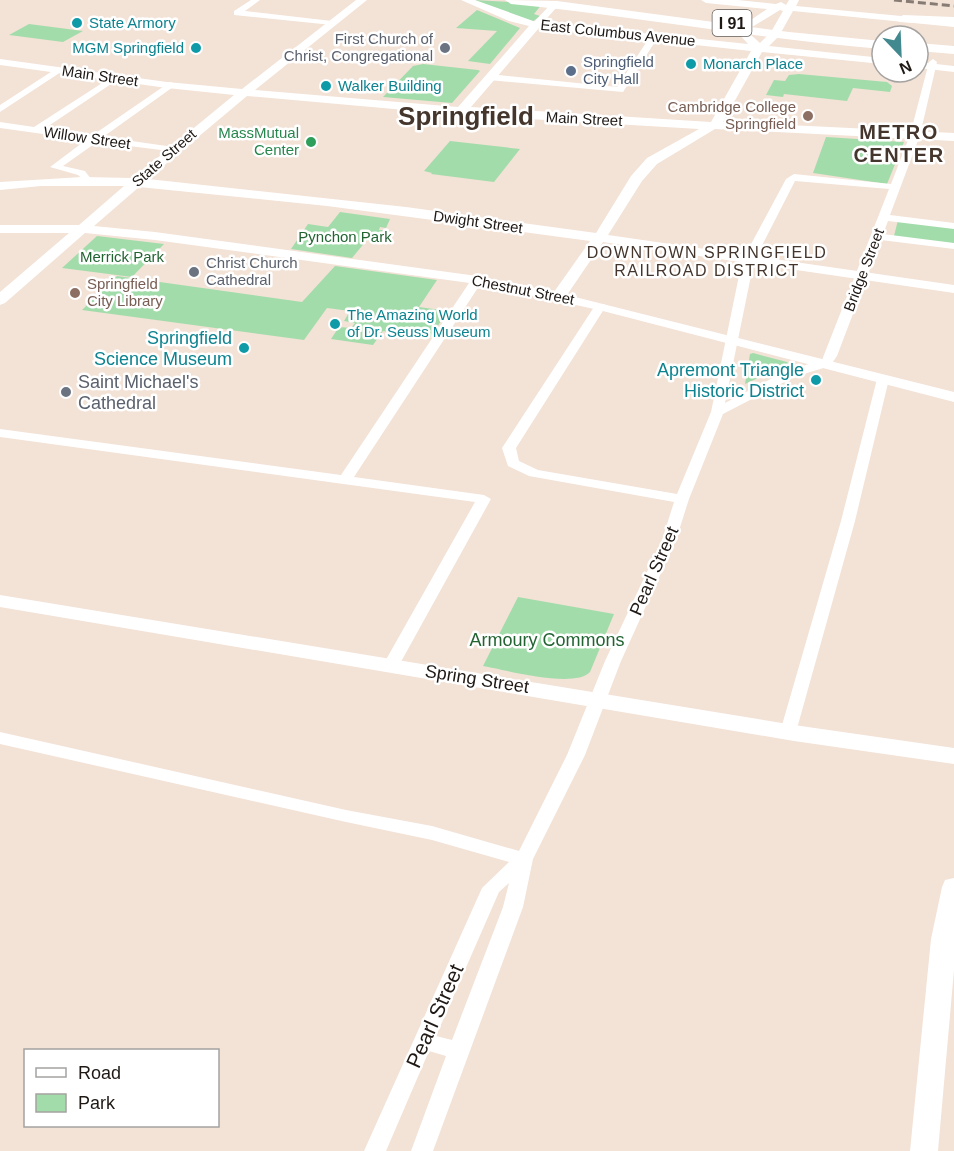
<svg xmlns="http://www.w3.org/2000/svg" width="954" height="1151" viewBox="0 0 954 1151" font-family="Arial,sans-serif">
<rect width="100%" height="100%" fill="#f3e2d6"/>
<path fill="#a3dcab" d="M 474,0 L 542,4 L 534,14 L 540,16 L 532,22 Z
M 477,10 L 520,28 L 490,64 L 468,61 L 497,31 L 456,28 Z
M 29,24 L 83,31 L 63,42 L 9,35 Z
M 423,64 L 478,70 L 480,71 L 452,103 L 383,97 L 413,66 Z
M 799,74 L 887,82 L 892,86 L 890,92 L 853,88 L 847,101 L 784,94 L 783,97 L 766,95 L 774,80 L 785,81 L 789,75 Z
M 826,137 L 904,142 L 887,184 L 813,173 Z
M 450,141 L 520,149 L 494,182 L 431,174 L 432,173 L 424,171 Z
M 340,212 L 390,219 L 386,228 L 380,227 L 379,230 L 383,230 L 380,234 L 366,241 L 352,258 L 291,249 L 308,224 L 328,227 Z
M 898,220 L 954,227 L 954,244 L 894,236 Z
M 97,236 L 164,244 L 132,277 L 62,268 Z
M 335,266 L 437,280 L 419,307 L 448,311 L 430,337 L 383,331 L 373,345 L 331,339 L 339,327 L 351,328 L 355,323 L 344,321 L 350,311 L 327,308 L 304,340 L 82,310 L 117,276 L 302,302 Z
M 753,353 L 787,362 L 789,364 L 745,384 L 750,354 Z
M 518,597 L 614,614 L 590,672 C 574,689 506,670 483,666 Z"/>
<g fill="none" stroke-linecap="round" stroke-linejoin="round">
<path fill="#fff" fill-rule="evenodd" d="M 251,0 L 260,0 L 245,11 L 332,21 L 336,23 L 332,25 L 234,15 L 234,11 Z
M 550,5 L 557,7 L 539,27 L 533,27 L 533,23 Z
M 651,35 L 658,37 L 623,92 L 489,80 L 485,77 L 489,74 L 617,87 Z
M 933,59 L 937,62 L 920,135 L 890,215 L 954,223 L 954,229 L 888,221 L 883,234 L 954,243 L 954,249 L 881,240 L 837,356 L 830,366 L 794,377 L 723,414 L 689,499 L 676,540 L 621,661 L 585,755 L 533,859 L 523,907 L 433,1151 L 411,1151 L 446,1056 L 429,1051 L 386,1151 L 364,1151 L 482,888 L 509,862 L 432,840 L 346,822 L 0,744 L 0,732 L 346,810 L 432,826 L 519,851 L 567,755 L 605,661 L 662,540 L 674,502 L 529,476 L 508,466 L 502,448 L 596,304 L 604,304 L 606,306 L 516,448 L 519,461 L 538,470 L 677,494 L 711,412 L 742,261 L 786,179 L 794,174 L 891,184 L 910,135 L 929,62 ZM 795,181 L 889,189 L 822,360 L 786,371 L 725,403 L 754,261 ZM 509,883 L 503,907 L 452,1040 L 436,1036 L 499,892 Z
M 57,68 L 64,70 L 0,112 L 0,105 Z
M 113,76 L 120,78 L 44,129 L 93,135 L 170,82 L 173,83 L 173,87 L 103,137 L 174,147 L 177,148 L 177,152 L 97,142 L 63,166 L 85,171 L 91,179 L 86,182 L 78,175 L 50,167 L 86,140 L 0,128 L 0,122 L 34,127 Z
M 477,277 L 483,280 L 354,477 L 484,495 L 491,499 L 397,669 L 385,669 L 383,665 L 475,502 L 0,437 L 0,429 L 341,475 L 471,280 Z
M 883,375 L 889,379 L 855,521 L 796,732 L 794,736 L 782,736 L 780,732 L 841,521 L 877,379 Z"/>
<path fill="#fff" fill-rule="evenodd" d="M 356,0 L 367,0 L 255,90 L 458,107 L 529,26 L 509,21 L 461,0 L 475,0 L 536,22 L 748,44 L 741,36 L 742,26 L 767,9 L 706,3 L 701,0 L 738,0 L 776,4 L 781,2 L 786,5 L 789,0 L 799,0 L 796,6 L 954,21 L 954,27 L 793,11 L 779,36 L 769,46 L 882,58 L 882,64 L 762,52 L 723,122 L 954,133 L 954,141 L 715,129 L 657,164 L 642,181 L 608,235 L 954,285 L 954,293 L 603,242 L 567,295 L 954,392 L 954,402 L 599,310 L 477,284 L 155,240 L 85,233 L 5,303 L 0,305 L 0,292 L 69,233 L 0,233 L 0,225 L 79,225 L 124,186 L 41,186 L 0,190 L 0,182 L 82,177 L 133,178 L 234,95 L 167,88 L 0,65 L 0,59 L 167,82 L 242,89 ZM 780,10 L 783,11 L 771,32 L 760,43 L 751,35 L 752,27 ZM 539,28 L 751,51 L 711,122 L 471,107 ZM 247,96 L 461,115 L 699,129 L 647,158 L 631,176 L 596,233 L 406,207 L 148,179 ZM 139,187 L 327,206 L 590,241 L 554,292 L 477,276 L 155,232 L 94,226 Z
M 918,62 L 954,66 L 954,72 L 918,68 Z
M 0,595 L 794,725 L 954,748 L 954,764 L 794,741 L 0,607 Z
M 954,878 L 954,970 L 938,1151 L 910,1151 L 931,939 L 942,887 L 945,880 Z"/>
<path fill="#fff" fill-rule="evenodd" d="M 505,0 L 557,1 L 789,32 L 882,41 L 882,49 C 758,39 635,16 511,4 Z
M 903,15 L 954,17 L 954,25 L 899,22 L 897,19 Z
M 918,43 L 954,46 L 954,54 L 918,51 Z"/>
<path stroke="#877c74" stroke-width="3" stroke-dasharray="8 4" stroke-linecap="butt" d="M 894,0 L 954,6"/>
</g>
<g fill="#0f9aa8" stroke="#fff" stroke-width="2">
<circle cx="77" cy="23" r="6"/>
<circle cx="196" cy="48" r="6"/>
<circle cx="691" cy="64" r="6"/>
<circle cx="326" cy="86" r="6"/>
<circle cx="335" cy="324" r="6"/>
<circle cx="244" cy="348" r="6"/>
<circle cx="816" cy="380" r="6"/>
</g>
<g fill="#6b7280" stroke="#fff" stroke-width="2">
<circle cx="445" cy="48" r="6"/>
<circle cx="194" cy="272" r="6"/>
<circle cx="66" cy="392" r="6"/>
</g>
<circle fill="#5c6f8a" stroke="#fff" stroke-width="2" cx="571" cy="71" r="6"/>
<g fill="#8d6e63" stroke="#fff" stroke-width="2">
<circle cx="808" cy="116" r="6"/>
<circle cx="75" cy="293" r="6"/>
</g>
<circle fill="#2e9e5b" stroke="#fff" stroke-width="2" cx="311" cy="142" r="6"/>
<g text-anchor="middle" stroke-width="5" stroke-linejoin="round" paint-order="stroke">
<g font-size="15" fill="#0d838f" stroke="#fff" text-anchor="start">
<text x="89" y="28">State Armory</text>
<text x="184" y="53" text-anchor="end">MGM Springfield</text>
<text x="703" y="69">Monarch Place</text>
<text x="338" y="91">Walker Building</text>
<text x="347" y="320">The Amazing World<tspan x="347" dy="17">of Dr. Seuss Museum</tspan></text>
</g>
<g font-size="15" fill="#1f1915" stroke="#fff">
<text transform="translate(618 33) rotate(6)" y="5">East Columbus Avenue</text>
<text transform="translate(100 76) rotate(8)" y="5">Main Street</text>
<text transform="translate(584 119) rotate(3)" y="5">Main Street</text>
<text transform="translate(87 138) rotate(8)" y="5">Willow Street</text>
<text transform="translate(164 158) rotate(-41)" y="5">State Street</text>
<text transform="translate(478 222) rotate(8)" y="5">Dwight Street</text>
<text transform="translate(864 270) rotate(-69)" y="5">Bridge Street</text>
<text transform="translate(523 290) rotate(11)" y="5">Chestnut Street</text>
</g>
<g font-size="15" fill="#5b616d" stroke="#fff" text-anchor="end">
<text x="433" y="44">First Church of<tspan x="433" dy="17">Christ, Congregational</tspan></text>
<text x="206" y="268" text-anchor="start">Christ Church<tspan x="206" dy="17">Cathedral</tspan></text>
</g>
<g font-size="15" fill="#4e5e75" stroke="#fff" text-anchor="start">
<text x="583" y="67">Springfield<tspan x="583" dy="17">City Hall</tspan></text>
</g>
<g font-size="15" fill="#785e54" stroke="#fff" text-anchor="end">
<text x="796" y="112">Cambridge College<tspan x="796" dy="17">Springfield</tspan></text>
<text x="87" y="289" text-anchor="start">Springfield<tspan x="87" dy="17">City Library</tspan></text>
</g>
<g font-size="15" fill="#27864d" stroke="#fff" text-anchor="end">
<text x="299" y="138">MassMutual<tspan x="299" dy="17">Center</tspan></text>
</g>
<g font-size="15" fill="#226332" stroke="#fff">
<text x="345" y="242">Pynchon Park</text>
<text x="122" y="262">Merrick Park</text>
</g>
<rect fill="#fff" stroke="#625e5b" stroke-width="1.5" x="712.5" y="10" width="39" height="26" rx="4.5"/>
<g font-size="16" font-weight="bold" fill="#1f1915">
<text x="732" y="29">I 91</text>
</g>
<g font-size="16" letter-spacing="1.5" fill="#44362d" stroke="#fff">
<text x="707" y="258">DOWNTOWN SPRINGFIELD<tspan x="707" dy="18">RAILROAD DISTRICT</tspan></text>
</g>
<g font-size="18" fill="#0d838f" stroke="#fff" text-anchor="end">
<text x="232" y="344">Springfield<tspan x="232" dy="21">Science Museum</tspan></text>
<text x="804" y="376">Apremont Triangle<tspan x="804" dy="21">Historic District</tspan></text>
</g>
<g font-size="18" fill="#5b616d" stroke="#fff" text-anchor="start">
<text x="78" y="388">Saint Michael's<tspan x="78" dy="21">Cathedral</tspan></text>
</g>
<g font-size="18" fill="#1f1915" stroke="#fff">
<text transform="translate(654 571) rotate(-66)" y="6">Pearl Street</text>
<text transform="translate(477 679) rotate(9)" y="6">Spring Street</text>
</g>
<g font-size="18" fill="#226332" stroke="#fff">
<text x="547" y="646">Armoury Commons</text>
</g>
<g font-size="20" font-weight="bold" letter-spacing="1.5" fill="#44362d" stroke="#fff">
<text x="899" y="139">METRO<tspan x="899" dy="23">CENTER</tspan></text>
</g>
<g font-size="21" fill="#1f1915" stroke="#fff">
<text transform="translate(435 1016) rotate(-66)" y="7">Pearl Street</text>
</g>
<g font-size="26" font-weight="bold" fill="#44362d" stroke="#fff">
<text x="466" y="125">Springfield</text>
</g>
</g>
<rect x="24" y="1049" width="195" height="78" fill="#ffffff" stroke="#a5a3a1" stroke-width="1.5"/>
<rect x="36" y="1068" width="30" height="9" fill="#ffffff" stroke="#a5a3a1" stroke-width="1.5"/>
<text x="78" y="1079" font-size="18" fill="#1f1915">Road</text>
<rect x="36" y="1094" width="30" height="18" fill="#a3dcab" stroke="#a5a3a1" stroke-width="1.5"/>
<text x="78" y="1109" font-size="18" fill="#1f1915">Park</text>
<g transform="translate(900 54) rotate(157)"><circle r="28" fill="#ffffff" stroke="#a5a3a1" stroke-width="1.5"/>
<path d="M0-4.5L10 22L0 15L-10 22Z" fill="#42898f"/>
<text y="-9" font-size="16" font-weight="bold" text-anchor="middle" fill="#1f1915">N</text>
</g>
</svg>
